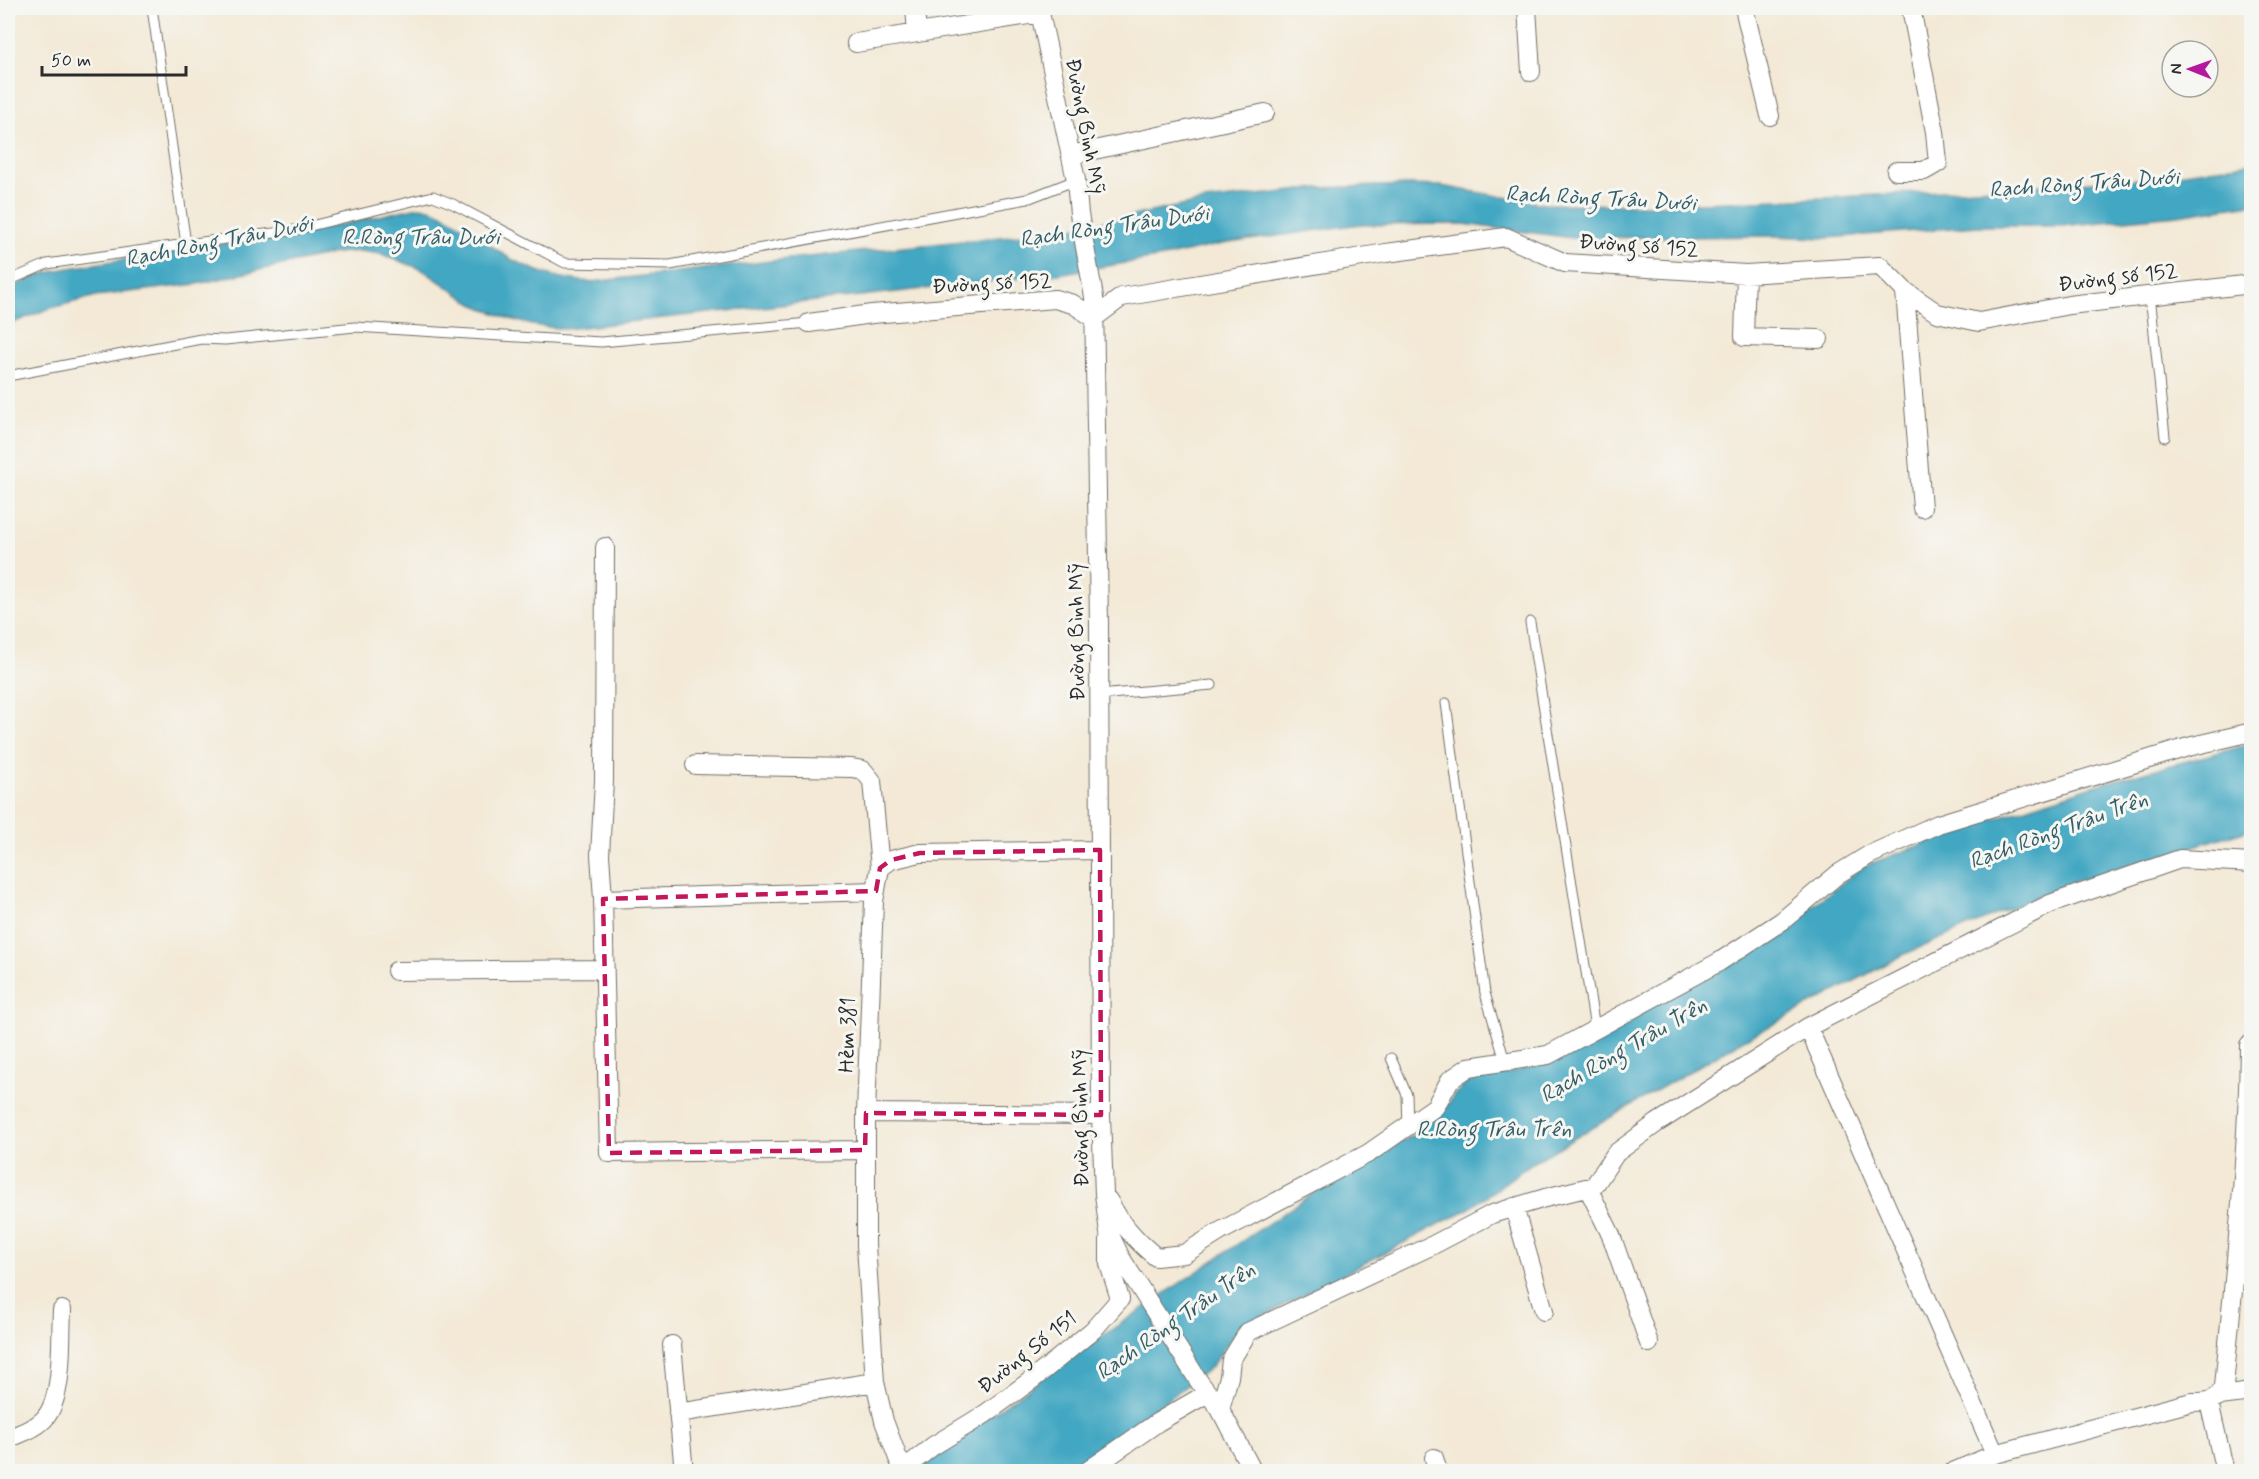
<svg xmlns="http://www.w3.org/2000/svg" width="2259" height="1479" viewBox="0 0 2259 1479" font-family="Mynerve,sans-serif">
<rect width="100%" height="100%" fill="#f6f6f2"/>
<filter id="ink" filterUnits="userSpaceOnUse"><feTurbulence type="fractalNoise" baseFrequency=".0167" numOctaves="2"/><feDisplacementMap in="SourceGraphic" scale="12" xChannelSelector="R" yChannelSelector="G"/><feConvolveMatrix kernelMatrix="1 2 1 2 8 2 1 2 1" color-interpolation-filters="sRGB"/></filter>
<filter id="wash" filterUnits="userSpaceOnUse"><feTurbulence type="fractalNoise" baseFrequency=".008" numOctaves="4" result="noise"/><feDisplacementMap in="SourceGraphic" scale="24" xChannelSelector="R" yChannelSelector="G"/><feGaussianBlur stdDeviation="1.35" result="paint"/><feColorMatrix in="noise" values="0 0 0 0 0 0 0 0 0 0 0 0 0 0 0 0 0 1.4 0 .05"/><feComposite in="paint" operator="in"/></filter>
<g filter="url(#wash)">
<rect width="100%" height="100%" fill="#f3e9d6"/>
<path fill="#42a7c2" stroke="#366976" stroke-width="1.5" d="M 2251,163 L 2251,204 L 2178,215 L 2060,226 L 1978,226 L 1827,238 L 1773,236 L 1573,238 L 1463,224 L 1353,225 L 1222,244 L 1163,257 L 1058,274 L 565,329 L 532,325 L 507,318 L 473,304 L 421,269 L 381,254 L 360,251 L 336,253 L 197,284 L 96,296 L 48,309 L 8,325 L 8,289 L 39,275 L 63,269 L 335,226 L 418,207 C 444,207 487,245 511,259 C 537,273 562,280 591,282 L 789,259 L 1058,231 L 1205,201 L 1319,188 L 1410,185 L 1441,186 L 1544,204 L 1651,205 L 1825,198 L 2144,179 Z
M 2251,744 L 2251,829 L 2064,885 L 1905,954 L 1740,1042 L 1532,1163 L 1470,1208 L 1260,1318 L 1235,1333 L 1210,1368 L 1071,1471 L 910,1472 L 1105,1334 L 1331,1181 L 1410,1137 L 1442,1113 L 1454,1095 L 1467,1083 L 1494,1075 L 1517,1071 L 1557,1055 L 1759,947 L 1864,866 L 1963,829 L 2096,785 Z"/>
</g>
<g filter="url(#ink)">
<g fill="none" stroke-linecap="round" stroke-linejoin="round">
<defs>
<path id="lane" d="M 152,8 L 186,244 L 290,231 L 433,196 L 453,204 L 565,263 L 670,265 L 1027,199 L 1076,180
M 8,281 L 47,264 L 186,244
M 2150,295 L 2165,437
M 8,376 L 201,339 L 225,340 L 355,327 L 601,342 L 809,323
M 1530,622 L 1595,1028
M 1099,695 L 1212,685
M 1446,703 L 1485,993 L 1505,1061
M 1391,1058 L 1407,1095 L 1408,1127"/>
<path id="street" d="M 915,8 L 917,33
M 1039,8 L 1076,180 L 1079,214 L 1094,297 L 1099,624 L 1101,1115 L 1104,1194 L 1109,1233 L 1121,1258 L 1200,1383 L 1220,1409 L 1253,1472
M 1527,8 L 1531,72
M 1744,8 L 1770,116
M 856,43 L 1041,13
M 1071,155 L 1265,113
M 1896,171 L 1924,171 L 1938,163 L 1935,132 L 1911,8
M 1746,274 L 1744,337 L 1819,339
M 1905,291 L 1922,508
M 809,323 L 872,314 L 1055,299 L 1073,304 L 1094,318 L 1122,297 L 1386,253 L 1506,237 L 1565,263 L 1746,274 L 1880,266 L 1905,291 L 1937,313 L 1979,322 L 2069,305 L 2252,284
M 605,547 L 604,781 L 600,855 L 603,899 L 609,1153 L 865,1150
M 695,765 L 852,768 L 863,770 L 872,781 L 880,868 L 874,901 L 866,1113 L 866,1245 L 875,1382 L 884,1421 L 902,1469
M 880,868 L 891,860 L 920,853 L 1100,850
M 603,899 L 876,891
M 396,971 L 605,969
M 1808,1027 L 1995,1454
M 866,1113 L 1101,1115
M 1588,1188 L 1611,1235 L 1649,1343
M 1108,1200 C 1120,1223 1136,1241 1156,1257 L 1184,1254 L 1221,1231 L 1369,1153 L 1435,1107 L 1450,1080 L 1469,1067 L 1548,1055 L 1719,962 L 1782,921 L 1838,874 L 1869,855 L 1938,824 L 2188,747 L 2252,732
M 1514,1207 L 1544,1311
M 672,1345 L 684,1472
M 2220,1396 L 2252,1392
M 2209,1402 L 2225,1472
M 1220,1409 L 1229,1377 L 1231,1360 L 1248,1332 L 1433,1245 L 1492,1214 L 1545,1198 L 1594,1186 L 1616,1153 L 1657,1123 L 1808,1027 L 2050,904 L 2180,859 L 2252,863
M 678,1413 L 875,1382
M 8,1439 C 18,1434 32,1430 41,1422 C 65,1403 60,1340 62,1310
M 1434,1458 L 1438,1472
M 900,1472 L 933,1446 L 985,1414 L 1033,1379 L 1093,1330 L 1120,1299 L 1109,1264 L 1109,1238
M 1086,1472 L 1158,1422 L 1208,1393
M 1953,1472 L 1995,1454 L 2192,1402 C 2207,1402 2217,1402 2224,1387 C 2234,1273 2248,1159 2249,1045"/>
</defs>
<use href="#lane" stroke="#716e67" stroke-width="11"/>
<use href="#street" stroke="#716e67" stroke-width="20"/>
<use href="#lane" stroke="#fff" stroke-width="9"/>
<use href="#street" stroke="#fff" stroke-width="18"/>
</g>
</g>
<path fill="none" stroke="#c2185b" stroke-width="4.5" stroke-dasharray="12 8" stroke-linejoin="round" d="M 1100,850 L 1101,1115 L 866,1113 L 865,1150 L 609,1153 L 603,899 L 876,891 L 880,868 L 891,860 L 920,853 Z"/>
<g text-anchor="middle" stroke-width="6" stroke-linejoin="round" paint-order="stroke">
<g font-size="21" fill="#2b2b2b" stroke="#f6f6f2">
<text transform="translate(1086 126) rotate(79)" y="7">Đường Bình Mỹ</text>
<text transform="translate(1639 245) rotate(4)" y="7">Đường số 152</text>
<text transform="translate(2118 277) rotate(-7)" y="7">Đường số 152</text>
<text transform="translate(992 283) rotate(-3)" y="7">Đường số 152</text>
<text transform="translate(1076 632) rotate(-91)" y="7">Đường Bình Mỹ</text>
<text transform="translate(847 1035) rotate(-88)" y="7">Hẻm 381</text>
<text transform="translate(1080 1118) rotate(-91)" y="7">Đường Bình Mỹ</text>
<text transform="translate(1027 1352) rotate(-38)" y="7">Đường Số 151</text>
</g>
<g font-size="22" font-style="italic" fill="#345d67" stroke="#f6f6f2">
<text transform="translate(2084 182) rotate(-4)" y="8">Rạch Ròng Trâu Dưới</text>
<text transform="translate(1601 197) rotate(3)" y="8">Rạch Ròng Trâu Dưới</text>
<text transform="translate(1114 225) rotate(-8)" y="8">Rạch Ròng Trâu Dưới</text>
<text x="421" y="244">R.Ròng Trâu Dưới</text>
<text transform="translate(219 240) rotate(-11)" y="8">Rạch Ròng Trâu Dưới</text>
<text transform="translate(2058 829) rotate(-20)" y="8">Rạch Ròng Trâu Trên</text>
<text transform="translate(1623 1049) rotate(-30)" y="8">Rạch Ròng Trâu Trên</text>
<text x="1494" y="1136">R.Ròng Trâu Trên</text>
<text transform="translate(1175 1320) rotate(-35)" y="8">Rạch Ròng Trâu Trên</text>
</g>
</g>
<rect width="2259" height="1479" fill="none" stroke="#f6f6f2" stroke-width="30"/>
<g transform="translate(2190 69) rotate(271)"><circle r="28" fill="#f6f6f2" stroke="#a5a5a2" stroke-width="1.5"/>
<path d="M0-4.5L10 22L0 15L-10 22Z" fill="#b5179e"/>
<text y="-9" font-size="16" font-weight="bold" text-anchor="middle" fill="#2b2b2b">N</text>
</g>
<path d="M42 66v9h144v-9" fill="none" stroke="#2b2b2b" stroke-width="3"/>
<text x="51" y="66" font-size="18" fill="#2b2b2b" stroke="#f6f6f2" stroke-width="4.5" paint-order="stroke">50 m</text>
</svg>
